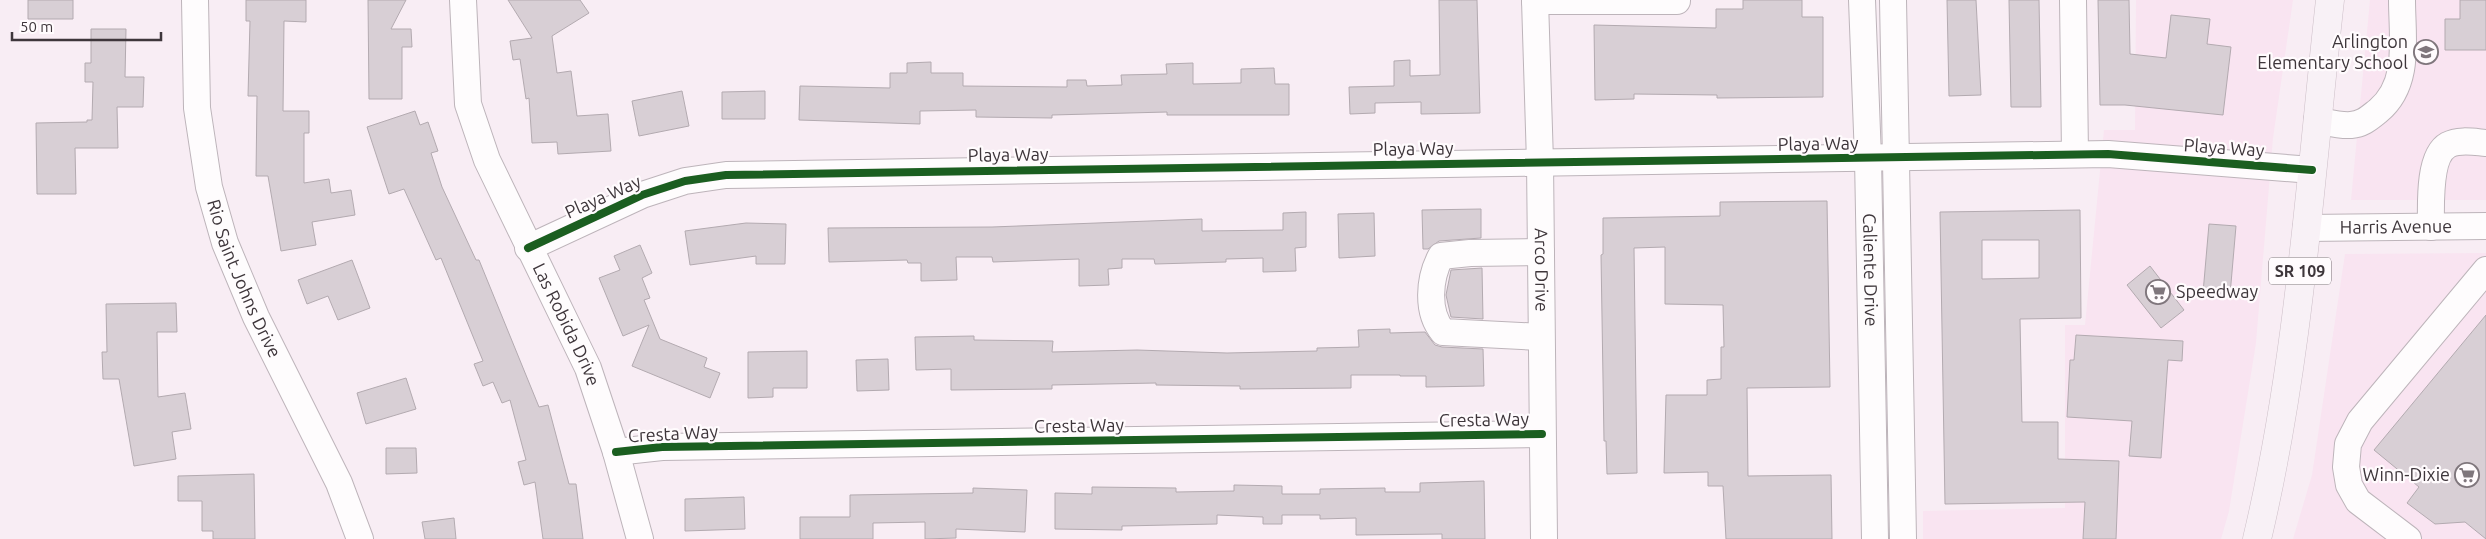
<svg xmlns="http://www.w3.org/2000/svg" width="2486" height="539" viewBox="0 0 2486 539" font-family="Ubuntu,sans-serif">
<rect width="100%" height="100%" fill="#f8edf4"/>
<path fill="#f9e4f1" d="M 2136,0 L 2293,0 L 2273,138 L 2256,343 L 2229,511 L 2221,539 L 1923,539 L 1923,511 L 2065,508 L 2065,325 L 2085,325 L 2104,130 L 2135,130 Z
M 2370,0 L 2486,0 L 2486,200 L 2351,200 Z
M 2486,253 L 2486,539 L 2293,539 L 2312,475 L 2345,254 Z"/>
<path fill="#d8cfd5" stroke="#b3aab0" fill-rule="evenodd" d="M 28,0 L 73,0 L 73,19 L 28,19 Z
M 246,0 L 306,0 L 306,22 L 284,21 L 283,111 L 309,111 L 309,133 L 304,133 L 304,183 L 329,179 L 331,193 L 351,190 L 355,215 L 312,222 L 316,245 L 281,251 L 268,176 L 256,176 L 257,96 L 248,96 L 250,21 L 246,21 Z
M 368,0 L 406,0 L 391,29 L 411,29 L 412,47 L 402,47 L 402,99 L 369,99 Z
M 508,0 L 580,0 L 589,13 L 552,36 L 557,73 L 571,71 L 577,116 L 608,114 L 611,151 L 558,154 L 557,142 L 532,143 L 529,98 L 526,99 L 520,59 L 513,60 L 510,41 L 532,38 Z
M 1439,0 L 1477,0 L 1480,113 L 1421,114 L 1421,102 L 1375,103 L 1375,113 L 1350,114 L 1349,87 L 1394,86 L 1394,61 L 1410,60 L 1410,76 L 1440,75 Z
M 1743,0 L 1802,0 L 1802,17 L 1823,17 L 1823,97 L 1717,98 L 1717,95 L 1634,94 L 1634,99 L 1595,100 L 1594,25 L 1716,28 L 1716,9 L 1743,9 Z
M 1947,0 L 1976,0 L 1981,95 L 1949,96 Z
M 2009,0 L 2039,0 L 2041,107 L 2011,107 Z
M 2098,0 L 2129,0 L 2130,54 L 2166,58 L 2171,15 L 2210,19 L 2207,44 L 2231,47 L 2223,115 L 2125,105 L 2100,105 Z
M 2460,0 L 2486,0 L 2486,50 L 2445,50 L 2445,19 L 2460,19 Z
M 91,29 L 126,29 L 125,77 L 144,77 L 143,107 L 117,107 L 118,148 L 75,148 L 76,194 L 37,194 L 36,123 L 87,122 L 87,120 L 92,120 L 93,82 L 85,82 L 85,63 L 91,63 Z
M 931,62 L 931,73 L 963,73 L 963,86 L 1067,87 L 1067,80 L 1086,80 L 1087,86 L 1122,85 L 1121,75 L 1167,74 L 1166,64 L 1193,63 L 1193,84 L 1241,83 L 1241,69 L 1274,68 L 1275,84 L 1289,84 L 1289,115 L 1167,115 L 1167,112 L 1052,115 L 1052,118 L 976,117 L 976,110 L 920,111 L 920,124 L 799,120 L 800,86 L 890,88 L 890,73 L 907,73 L 907,63 Z
M 682,91 L 689,126 L 639,136 L 632,101 Z
M 765,91 L 765,119 L 722,119 L 722,92 Z
M 415,111 L 420,125 L 428,122 L 438,151 L 431,153 L 442,187 L 476,260 L 479,260 L 539,407 L 548,405 L 569,484 L 576,484 L 583,539 L 543,539 L 535,482 L 524,485 L 518,462 L 526,460 L 510,400 L 502,403 L 493,382 L 483,386 L 474,364 L 483,361 L 441,258 L 436,260 L 404,189 L 389,194 L 367,127 Z
M 1827,201 L 1830,387 L 1747,388 L 1748,476 L 1831,475 L 1832,539 L 1726,539 L 1723,486 L 1708,486 L 1708,472 L 1664,473 L 1666,395 L 1707,395 L 1707,380 L 1721,379 L 1721,347 L 1724,347 L 1723,305 L 1665,304 L 1665,247 L 1634,248 L 1637,473 L 1607,474 L 1606,441 L 1604,441 L 1601,255 L 1603,254 L 1603,218 L 1720,216 L 1720,202 Z
M 1481,209 L 1481,238 L 1439,241 L 1428,249 L 1423,249 L 1422,210 Z
M 2080,210 L 2081,318 L 2020,319 L 2022,422 L 2058,422 L 2058,459 L 2119,461 L 2116,539 L 2083,539 L 2085,502 L 1945,504 L 1940,212 ZM 1982,240 L 2039,240 L 2039,278 L 1982,279 Z
M 1306,212 L 1306,247 L 1295,248 L 1296,271 L 1263,272 L 1263,258 L 1226,259 L 1226,262 L 1155,264 L 1154,259 L 1122,259 L 1122,268 L 1108,269 L 1109,285 L 1079,286 L 1079,259 L 993,262 L 992,257 L 956,257 L 957,280 L 921,281 L 921,263 L 908,263 L 907,260 L 829,262 L 828,228 L 992,227 L 1202,219 L 1202,231 L 1283,230 L 1283,213 Z
M 1374,213 L 1375,256 L 1339,258 L 1338,214 Z
M 746,223 L 786,224 L 785,264 L 756,264 L 756,256 L 690,265 L 685,231 Z
M 2209,224 L 2236,226 L 2230,295 L 2203,293 Z
M 640,245 L 652,273 L 642,278 L 650,298 L 644,300 L 660,339 L 707,358 L 704,367 L 720,373 L 710,398 L 632,366 L 649,325 L 623,336 L 599,278 L 620,270 L 614,256 Z
M 352,260 L 370,308 L 338,320 L 328,296 L 307,304 L 298,280 Z
M 2150,266 L 2184,310 L 2161,328 L 2127,285 Z
M 1482,268 L 1483,319 L 1451,317 L 1446,295 L 1451,270 Z
M 176,303 L 177,332 L 157,332 L 158,397 L 185,393 L 191,429 L 172,432 L 176,459 L 134,466 L 119,379 L 103,379 L 102,352 L 107,352 L 106,304 Z
M 2486,315 L 2486,539 L 2465,522 L 2435,524 L 2407,503 L 2419,487 L 2374,450 Z
M 1390,329 L 1390,333 L 1425,332 L 1435,345 L 1442,347 L 1483,349 L 1484,386 L 1426,387 L 1426,376 L 1400,376 L 1400,375 L 1351,375 L 1351,388 L 1240,389 L 1240,386 L 1156,385 L 1156,383 L 1052,385 L 1052,389 L 951,390 L 951,369 L 916,370 L 915,337 L 974,336 L 974,340 L 1053,341 L 1052,352 L 1137,350 L 1227,353 L 1317,351 L 1317,348 L 1359,347 L 1358,330 Z
M 2076,335 L 2183,341 L 2182,361 L 2168,360 L 2161,458 L 2129,456 L 2132,421 L 2067,417 L 2070,360 L 2074,360 Z
M 807,351 L 807,388 L 773,388 L 773,397 L 748,398 L 748,352 Z
M 888,359 L 889,390 L 857,391 L 856,360 Z
M 406,378 L 416,409 L 366,424 L 357,393 Z
M 386,448 L 416,448 L 417,473 L 386,474 Z
M 254,474 L 255,539 L 213,539 L 213,531 L 202,531 L 202,501 L 178,501 L 178,476 Z
M 1484,481 L 1485,539 L 1442,539 L 1442,534 L 1356,535 L 1356,518 L 1320,519 L 1320,515 L 1282,515 L 1282,524 L 1263,524 L 1263,517 L 1217,515 L 1217,524 L 1122,526 L 1122,530 L 1055,529 L 1055,493 L 1092,494 L 1092,487 L 1176,488 L 1176,492 L 1234,491 L 1234,485 L 1282,486 L 1282,494 L 1320,494 L 1320,489 L 1385,488 L 1385,492 L 1420,492 L 1420,483 Z
M 973,488 L 1027,490 L 1025,532 L 956,529 L 956,538 L 925,539 L 925,522 L 873,523 L 873,539 L 800,539 L 800,517 L 850,517 L 850,495 L 973,493 Z
M 744,497 L 745,529 L 685,531 L 685,499 Z
M 454,518 L 456,539 L 425,539 L 422,522 Z"/>
<g fill="none" stroke-linecap="round" stroke-linejoin="round">
<defs>
<g id="minor">
<path id="s1" d="M 195,0 L 197,108 L 209,187 L 225,243 L 256,317 L 339,483 L 360,539"/>
<path id="s2" d="M 463,0 L 468,104 L 487,160 L 588,368 L 616,452 L 640,539"/>
<path id="s3" d="M 1535,0 L 1540,162 L 1544,539"/>
<path id="s4" d="M 1862,0 L 1868,158 L 1875,539"/>
<path d="M 1893,0 L 1903,539"/>
<path d="M 2073,0 L 2075,154"/>
<path d="M 1535,1 L 1677,1"/>
<path d="M 2317,120 C 2327,122 2340,126 2351,125 C 2363,124 2369,118 2378,111 C 2411,84 2402,38 2402,0"/>
<path d="M 2431,227 C 2431,207 2428,156 2448,145 C 2459,139 2474,142 2486,143"/>
<path id="s5" d="M 2306,228 L 2486,226"/>
<path d="M 528,248 L 642,195 L 685,181 L 726,175 L 2108,154 L 2312,170"/>
<path d="M 1541,252 L 1470,253 L 1441,256 C 1429,278 1426,312 1443,332 L 1541,337"/>
<path d="M 616,452 L 662,447 L 1542,434"/>
<path d="M 2408,539 L 2358,501 L 2349,485 L 2346,467 L 2348,444 L 2360,421 L 2486,270"/>
</g>
<path id="major" d="M 2257,539 C 2299,363 2310,180 2330,0"/>
</defs>
<use href="#minor" stroke="#bdb4ba" stroke-width="28"/>
<use href="#major" stroke="#ccbec7" stroke-width="29"/>
<use href="#minor" stroke="#fefcfd" stroke-width="26"/>
<use href="#major" stroke="#f8f1f6" stroke-width="28"/>
<defs>
<path id="cycleway" d="M 528,248 L 642,195 L 685,181 L 726,175 L 2108,154 L 2312,170
M 616,452 L 662,447 L 1542,434"/>
</defs>
<use href="#cycleway" stroke="#fffbfd" stroke-width="11"/>
<use href="#cycleway" stroke="#1b5e20" stroke-width="8"/>
</g>
<defs>
<symbol id="school-ring" viewBox="-11 -11 22 22"><circle r="9.5" fill="#fffbfd" stroke="#7f767c" stroke-width="1.5"/><path d="M0-5L7-2L0 1L-7-2ZM-4 1L0 2.5L4 1V4Q0 6-4 4Z" fill="#7f767c"/></symbol>
<symbol id="supermarket-ring" viewBox="-11 -11 22 22"><circle r="9.5" fill="#fffbfd" stroke="#7f767c" stroke-width="1.5"/><path d="M-6-5.5h2.5l.6 2H6L4.5 2H-2.5L-4.4-4H-6ZM-1.5 3.2a1.3 1.3 0 1 0 .1 0ZM3 3.2a1.3 1.3 0 1 0 .1 0Z" fill="#7f767c"/></symbol>
</defs>
<g fill-rule="evenodd">
<use href="#school-ring" x="2412" y="38" width="28" height="28"/>
<use href="#supermarket-ring" x="2144" y="278" width="28" height="28"/>
<use href="#supermarket-ring" x="2453" y="461" width="28" height="28"/>
</g>
<g text-anchor="middle" stroke-width="4.5" stroke-linejoin="round" paint-order="stroke">
<rect fill="#fffbfd" stroke="#787175" stroke-width="1" x="2269" y="257.5" width="62" height="27" rx="4"/>
<g font-size="16" font-weight="bold" fill="#3e363b">
<text x="2300" y="277">SR 109</text>
</g>
<g font-size="18" fill="#3e363b" stroke="#fffbfd" text-anchor="end">
<text x="2408" y="48">Arlington<tspan x="2408" dy="21">Elementary School</tspan></text>
<text x="2176" y="298" text-anchor="start">Speedway</text>
<text x="2450" y="481">Winn-Dixie</text>
</g>
<g font-size="18" fill="#3e363b" stroke="#fffbfd">
<text transform="translate(1818 144) rotate(-1)" y="6">Playa Way</text>
<text transform="translate(2224 148) rotate(4)" y="6">Playa Way</text>
<text transform="translate(1413 149) rotate(-1)" y="6">Playa Way</text>
<text transform="translate(1008 155) rotate(-1)" y="6">Playa Way</text>
<text transform="translate(603 197) rotate(-24)" y="6">Playa Way</text>
<text dy="6" stroke="none"><textPath href="#s5" startOffset="90">Harris Avenue</textPath></text>
<text dy="6" stroke="none"><textPath href="#s3" startOffset="270">Arco Drive</textPath></text>
<text dy="6" stroke="none"><textPath href="#s4" startOffset="270">Caliente Drive</textPath></text>
<text dy="6" stroke="none"><textPath href="#s1" startOffset="286">Rio Saint Johns Drive</textPath></text>
<text dy="6" stroke="none"><textPath href="#s2" startOffset="346">Las Robida Drive</textPath></text>
<text transform="translate(1484 420) rotate(-1)" y="6">Cresta Way</text>
<text transform="translate(1079 426) rotate(-1)" y="6">Cresta Way</text>
<text transform="translate(673 434) rotate(-3)" y="6">Cresta Way</text>
</g>
</g>
<path d="M12 32v8h149v-8" fill="none" stroke="#3e363b" stroke-width="2.5"/>
<text x="20" y="32" font-size="15" fill="#3e363b" stroke="#fffbfd" stroke-width="4" paint-order="stroke">50 m</text>
</svg>
